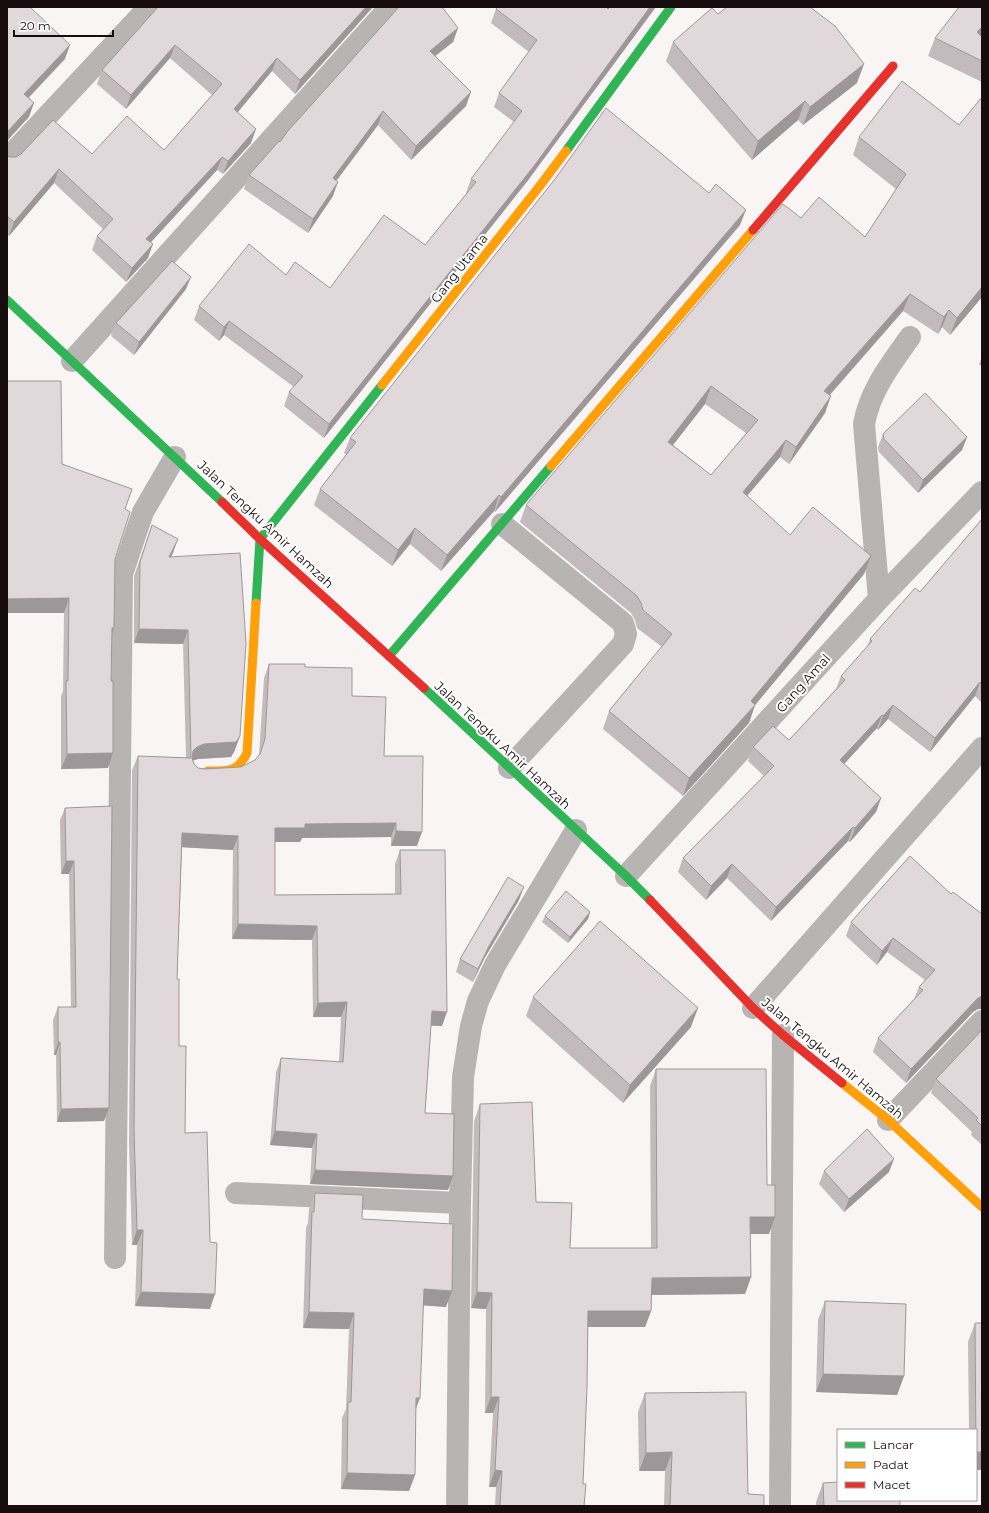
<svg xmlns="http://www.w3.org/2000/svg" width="989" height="1513" viewBox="0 0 989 1513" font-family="Montserrat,sans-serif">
<rect width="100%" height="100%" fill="#faf5f5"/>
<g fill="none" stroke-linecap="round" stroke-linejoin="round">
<path stroke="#b8b4b3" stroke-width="22" d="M 7,159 L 149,7
M 72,361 L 390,7
M 502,524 L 623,623 L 626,634 L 623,644 L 509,768
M 879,599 L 864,424 C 870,390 891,364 910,337
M 626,876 L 879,599 L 982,492
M 753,1008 L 982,748
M 888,1120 L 982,1021
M 236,1193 L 460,1203
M 115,1258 L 122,574 L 143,512 L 175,457
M 457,1506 L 460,1203 L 463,1077 L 471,1026 L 478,1001 L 495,965 L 576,830
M 780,1506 L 783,1035"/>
<path stroke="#30b455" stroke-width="9" d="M 566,151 L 671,7
M 7,300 L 222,502
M 256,603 L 260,539 L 382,385
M 389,656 L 551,466
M 424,688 L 626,876 L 650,900"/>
<path stroke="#ff9f0a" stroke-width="9" d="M 382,385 L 539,187 L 566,151
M 551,466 L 753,230
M 208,771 C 228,771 237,773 247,753 L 256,603
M 842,1083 L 888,1120 L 982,1207"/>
<path stroke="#e5322d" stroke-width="9" d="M 753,230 L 893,66
M 222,502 L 260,539 L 424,688
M 650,900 L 753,1008 L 783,1035 L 842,1083"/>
</g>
<path fill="#c2babc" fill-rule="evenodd" d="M 158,7 L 373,7 L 295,94 L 272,71 L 237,112 L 251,143 L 223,174 L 217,170 L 151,242 L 148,258 L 126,282 L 92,250 L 97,236 L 103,229 L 54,183 L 9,236 L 7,234 L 7,156 L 10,157 L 164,150 L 212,95 L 170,58 L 126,109 L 97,84 L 102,70 Z
M 606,7 L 529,179 L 324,438 L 284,406 L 289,392 L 294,387 L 224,335 L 219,341 L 194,320 L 199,306 L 286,275 L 330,288 L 425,245 L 467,193 L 466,193 L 471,179 L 514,122 L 494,107 L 499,93 L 529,52 L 491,23 L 496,9 Z
M 982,7 L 982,82 L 928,56 L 935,38 Z
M 718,14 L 857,83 L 803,125 L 798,120 L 752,160 L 666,61 L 673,42 Z
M 458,28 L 453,42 L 435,56 L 466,106 L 411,160 L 378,125 L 336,181 L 333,196 L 308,233 L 244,189 L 249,175 L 280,142 Z
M 982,97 L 982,297 L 950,335 L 942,327 L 938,334 L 903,311 L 830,395 L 825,413 L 789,464 L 780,457 L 747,496 L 790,535 L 871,556 L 864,574 L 755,705 L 749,723 L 683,796 L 603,729 L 609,711 L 662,647 L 637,628 L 635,620 L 631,613 L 520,522 L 526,505 L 801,218 L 865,237 L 896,189 L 853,155 L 859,137 L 959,125 ZM 705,404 L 746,433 L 711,475 L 673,445 Z
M 740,225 L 495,512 L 494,511 L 441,571 L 410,544 L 392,566 L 314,505 L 320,489 L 346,455 L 344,453 L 350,438 Z
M 186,289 L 134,355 L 111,336 L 116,323 Z
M 982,357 L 982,367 L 979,364 Z
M 7,381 L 62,464 L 125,509 L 115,559 L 114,628 L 112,635 L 108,768 L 61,769 L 61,696 L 63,691 L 64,613 L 7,613 Z
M 883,434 L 967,437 L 962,450 L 918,493 L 879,452 L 878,447 Z
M 982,519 L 982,703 L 975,696 L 930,752 L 888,719 L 878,730 L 877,728 L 844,764 L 881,798 L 876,812 L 850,842 L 848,841 L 771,921 L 727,878 L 706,900 L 678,872 L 683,858 L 764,776 L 748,761 L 753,747 L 789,740 L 836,689 L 841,676 L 867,647 L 870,639 L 920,592 Z
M 152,525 L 173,553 L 171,557 L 235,750 L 231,757 L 198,759 L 193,760 L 194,764 L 198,768 L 205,769 L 241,767 L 255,760 L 259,755 L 264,678 L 269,664 L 305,667 L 352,696 L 384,756 L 417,846 L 391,846 L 391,837 L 302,838 L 300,842 L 275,842 L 275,895 L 395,894 L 395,864 L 400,850 L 442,1026 L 431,1026 L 425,1113 L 448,1190 L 310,1184 L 312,1148 L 270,1145 L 276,1072 L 281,1058 L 339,1062 L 341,1017 L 313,1017 L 312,940 L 232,939 L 233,850 L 182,847 L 177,979 L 179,1046 L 185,1133 L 210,1309 L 135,1306 L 137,1245 L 132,1245 L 129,1144 L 132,770 L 138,756 L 186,758 L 183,644 L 134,643 L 134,576 Z
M 112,806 L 104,1121 L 57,1122 L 56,1055 L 54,1055 L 53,1020 L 58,1007 L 71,1007 L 69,874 L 61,874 L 60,820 L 65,808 Z
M 910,856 L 978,1009 L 973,1012 L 906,1083 L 873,1052 L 878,1038 L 914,999 L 919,987 L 925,980 L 887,952 L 877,965 L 846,936 L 851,922 Z
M 519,900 L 484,959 L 473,982 L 456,972 L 460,959 Z
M 590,912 L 588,919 L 568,943 L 542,922 L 545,916 Z
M 533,997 L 691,1027 L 623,1103 L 526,1016 Z
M 982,1030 L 982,1145 L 971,1135 L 972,1132 L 931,1093 L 936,1079 Z
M 656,1069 L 767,1185 L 769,1234 L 750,1234 L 751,1277 L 745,1294 L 651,1295 L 651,1311 L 645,1327 L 588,1327 L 583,1484 L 584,1506 L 495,1506 L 496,1487 L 489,1487 L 493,1413 L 485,1413 L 486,1309 L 471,1308 L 474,1121 L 480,1104 L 536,1202 L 570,1248 L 651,1248 L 650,1086 Z
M 824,1171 L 889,1172 L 844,1212 L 819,1184 Z
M 315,1193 L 362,1219 L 446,1307 L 423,1305 L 416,1408 L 415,1475 L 409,1491 L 341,1489 L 342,1418 L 346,1409 L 349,1329 L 303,1328 L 306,1228 L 308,1223 L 309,1209 Z
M 825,1301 L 904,1376 L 897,1395 L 816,1392 L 818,1320 Z
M 975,1323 L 982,1470 L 976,1470 L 976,1430 L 969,1430 L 968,1342 Z
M 645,1393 L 748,1494 L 764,1506 L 664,1506 L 665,1471 L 639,1471 L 638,1412 Z
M 823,1483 L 900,1506 L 816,1506 L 816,1502 Z"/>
<path fill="#9e9799" d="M 366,7 L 373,7 L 295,94 L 300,80 Z
M 650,7 L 656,7 L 529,179 L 324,438 L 329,424 Z
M 982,27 L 982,37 L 977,32 Z
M 458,28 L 453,42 L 425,64 L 430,51 Z
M 70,45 L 65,59 L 19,108 L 24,94 Z
M 175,45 L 170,58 L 126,109 L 131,95 Z
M 277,58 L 272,71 L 229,123 L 234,109 Z
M 864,64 L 857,83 L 803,125 L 810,107 Z
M 471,92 L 466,106 L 411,160 L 416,146 Z
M 805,101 L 798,120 L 752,160 L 758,141 Z
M 34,103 L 29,117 L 7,141 L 7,132 Z
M 383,111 L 378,125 L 328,192 L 333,178 Z
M 256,129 L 251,143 L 223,174 L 228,161 Z
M 222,157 L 217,170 L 141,253 L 146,239 Z
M 59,169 L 54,183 L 9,236 L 14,222 Z
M 338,182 L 333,196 L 308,233 L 313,219 Z
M 746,210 L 740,225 L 495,512 L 501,497 Z
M 153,244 L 148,258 L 126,282 L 132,268 Z
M 191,277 L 186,289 L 134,355 L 139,342 Z
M 982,287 L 982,297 L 950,335 L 957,318 Z
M 910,294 L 903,311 L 818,408 L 824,391 Z
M 949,310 L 942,327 L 938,334 L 944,317 Z
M 229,321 L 224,335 L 219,341 L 224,327 Z
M 711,386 L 705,404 L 662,459 L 668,442 Z
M 831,396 L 825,413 L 789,464 L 796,447 Z
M 967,437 L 962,450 L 918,493 L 923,480 Z
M 786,440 L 780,457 L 736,509 L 743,492 Z
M 499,495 L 494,511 L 441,571 L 447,555 Z
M 415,528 L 410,544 L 392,566 L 398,550 Z
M 178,539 L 173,553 L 163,571 L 169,557 Z
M 871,556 L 864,574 L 751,710 L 755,705 L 749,723 L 683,796 L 689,778 L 751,701 Z
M 69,598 L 64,613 L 7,613 L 7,599 Z
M 112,628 L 114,628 L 109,643 Z
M 139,629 L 188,630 L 183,644 L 134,643 Z
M 980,682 L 975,696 L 930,752 L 935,738 Z
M 893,705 L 888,719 L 878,730 L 883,716 Z
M 882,715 L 877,728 L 835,774 L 840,760 Z
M 240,736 L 235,750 L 231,757 L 198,759 L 192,761 L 191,758 L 193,751 L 197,747 L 204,744 Z
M 113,753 L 108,768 L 61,769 L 67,754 Z
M 881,798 L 876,812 L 850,842 L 855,828 Z
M 396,823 L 391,837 L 302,838 L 300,842 L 270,842 L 275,828 L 305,824 Z
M 853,827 L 848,841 L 771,921 L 776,907 Z
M 396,831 L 422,832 L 417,846 L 391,846 Z
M 182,833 L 238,836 L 233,850 L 177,847 Z
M 66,861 L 74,861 L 69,874 L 61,874 Z
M 732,864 L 727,878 L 706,900 L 711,886 Z
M 524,887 L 519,900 L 484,959 L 473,982 L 478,969 L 489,946 Z
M 590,912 L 588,919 L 568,943 L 570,937 Z
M 238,924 L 317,926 L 312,940 L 232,939 Z
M 893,938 L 887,952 L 877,965 L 882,951 Z
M 982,996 L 982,1009 L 978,1009 L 973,1012 L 906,1083 L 911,1069 L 978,998 Z
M 347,1002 L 341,1017 L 313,1017 L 318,1003 Z
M 698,1008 L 691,1027 L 623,1103 L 630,1085 Z
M 432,1011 L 447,1012 L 442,1026 L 427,1025 Z
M 58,1042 L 60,1042 L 56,1055 L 54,1055 Z
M 109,1108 L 104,1121 L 57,1122 L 61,1109 Z
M 275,1131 L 317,1134 L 312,1148 L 270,1145 Z
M 894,1159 L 889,1172 L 844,1212 L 849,1199 Z
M 315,1170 L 453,1176 L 448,1190 L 310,1184 Z
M 750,1217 L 775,1217 L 769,1234 L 744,1234 Z
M 137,1230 L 143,1230 L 137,1245 L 132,1245 Z
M 751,1277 L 745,1294 L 646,1295 L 652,1278 Z
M 424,1289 L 452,1291 L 446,1307 L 418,1305 Z
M 141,1292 L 215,1294 L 210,1309 L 135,1306 Z
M 477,1292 L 492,1293 L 486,1309 L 471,1308 Z
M 588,1311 L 651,1311 L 645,1327 L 582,1327 Z
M 309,1312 L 354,1313 L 349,1329 L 303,1328 Z
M 823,1374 L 904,1376 L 897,1395 L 816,1392 Z
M 491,1397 L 499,1397 L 493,1413 L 485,1413 Z
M 416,1398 L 420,1398 L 414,1414 Z
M 672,1452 L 665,1471 L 639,1471 L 646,1453 Z
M 976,1452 L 982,1452 L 982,1470 L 976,1470 Z
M 495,1470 L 502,1471 L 496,1487 L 489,1487 Z
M 347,1473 L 415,1475 L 409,1491 L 341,1489 Z"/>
<path fill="#e1d8db" stroke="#9e9799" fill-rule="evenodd" d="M 7,7 L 30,7 L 70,45 L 24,94 L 34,103 L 7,132 Z
M 158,7 L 366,7 L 300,80 L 277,58 L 234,109 L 256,129 L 228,161 L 222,157 L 146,239 L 153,244 L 132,268 L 97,236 L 113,219 L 59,169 L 14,222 L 7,216 L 7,156 L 10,157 L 16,157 L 21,154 L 53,120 L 92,154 L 127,116 L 164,150 L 222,84 L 175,45 L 131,95 L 102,70 Z
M 399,7 L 442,7 L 458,28 L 430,51 L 471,92 L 416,146 L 383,111 L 333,178 L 338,182 L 313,219 L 249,175 L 279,141 L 280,142 L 287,132 Z
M 498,7 L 606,7 L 608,9 L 610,7 L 650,7 L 534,166 L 329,424 L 289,392 L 303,376 L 229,321 L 224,327 L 199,306 L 249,244 L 286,275 L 295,262 L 330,288 L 384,215 L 425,245 L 476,182 L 471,179 L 522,111 L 499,93 L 537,40 L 496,9 Z
M 727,7 L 810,7 L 835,26 L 864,64 L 810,107 L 805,101 L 758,141 L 673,42 L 712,8 L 718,14 Z
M 959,7 L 982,7 L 982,27 L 977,32 L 982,37 L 982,61 L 935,38 Z
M 902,81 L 959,125 L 982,97 L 982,287 L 957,318 L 949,310 L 944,317 L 910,294 L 824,391 L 831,396 L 796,447 L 786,440 L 743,492 L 790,535 L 813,507 L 871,556 L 751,701 L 755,705 L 689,778 L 609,711 L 672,634 L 643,610 L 641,603 L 637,596 L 526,505 L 783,204 L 801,218 L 819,197 L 865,237 L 906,174 L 859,137 ZM 711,386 L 758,420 L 711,475 L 668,442 Z
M 606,108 L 709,193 L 716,184 L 746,210 L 501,497 L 499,495 L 447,555 L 415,528 L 398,550 L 320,489 L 356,442 L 350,438 L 555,179 Z
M 172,261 L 191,277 L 139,342 L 116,323 Z
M 7,381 L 61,381 L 62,464 L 132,489 L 125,509 L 130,512 L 115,559 L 114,628 L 112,628 L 111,681 L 113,681 L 113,753 L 67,754 L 66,681 L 68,681 L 69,598 L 7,599 Z
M 925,393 L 967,437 L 923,480 L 884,439 L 883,434 Z
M 982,519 L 982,685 L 980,682 L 935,738 L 893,705 L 883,716 L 882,715 L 840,760 L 881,798 L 855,828 L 853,827 L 776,907 L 732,864 L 711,886 L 683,858 L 774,766 L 753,747 L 773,726 L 789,740 L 845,680 L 841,676 L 872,641 L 870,639 L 915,588 L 920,592 Z
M 152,525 L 178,539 L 169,557 L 240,553 L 246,643 L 240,736 L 236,742 L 204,744 L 197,747 L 193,751 L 192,758 L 194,764 L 198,768 L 205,769 L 241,767 L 255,760 L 260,754 L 265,739 L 269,664 L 305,664 L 305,667 L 352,668 L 352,696 L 386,697 L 384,756 L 423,756 L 422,832 L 396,831 L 396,823 L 305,824 L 305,828 L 275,828 L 275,895 L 401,894 L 400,850 L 445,850 L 447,1012 L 432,1011 L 425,1113 L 454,1114 L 453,1176 L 315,1170 L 317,1134 L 275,1131 L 281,1058 L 343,1062 L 347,1002 L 318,1003 L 317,926 L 238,924 L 238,836 L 182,833 L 177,979 L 179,979 L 179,1046 L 186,1046 L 185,1133 L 207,1132 L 210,1242 L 217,1243 L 215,1294 L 141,1292 L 143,1230 L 137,1230 L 134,1129 L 138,756 L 191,758 L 188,630 L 139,629 L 140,562 Z
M 112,806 L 109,1108 L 61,1109 L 60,1042 L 58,1042 L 58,1007 L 76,1007 L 74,861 L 66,861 L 65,808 Z
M 910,856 L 951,894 L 953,892 L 982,914 L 982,996 L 978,998 L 911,1069 L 878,1038 L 923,990 L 919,987 L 935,970 L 893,938 L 882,951 L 851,922 Z
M 508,877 L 524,887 L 489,946 L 478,969 L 460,959 Z
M 566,891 L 590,912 L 570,937 L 545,916 Z
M 600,921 L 698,1008 L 630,1085 L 533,997 Z
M 982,1030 L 982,1126 L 976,1120 L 978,1118 L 936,1079 Z
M 656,1069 L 766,1069 L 767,1185 L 775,1185 L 775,1217 L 750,1217 L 751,1277 L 652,1278 L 651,1311 L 588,1311 L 587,1387 L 583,1484 L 586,1484 L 584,1506 L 500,1506 L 502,1471 L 495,1470 L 499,1397 L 491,1397 L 492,1293 L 477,1292 L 480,1104 L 532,1102 L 536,1202 L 572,1203 L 570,1248 L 657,1248 Z
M 867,1129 L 894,1159 L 849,1199 L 824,1171 Z
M 315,1193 L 363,1195 L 362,1219 L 453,1224 L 452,1291 L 424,1289 L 420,1398 L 416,1398 L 415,1475 L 347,1473 L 348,1402 L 351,1402 L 354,1313 L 309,1312 L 312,1212 L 314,1212 Z
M 825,1301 L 906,1304 L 904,1376 L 823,1374 Z
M 975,1323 L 982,1323 L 982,1452 L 976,1452 Z
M 746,1392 L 748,1494 L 764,1495 L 764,1506 L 670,1506 L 672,1452 L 646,1453 L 645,1393 Z
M 838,1482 L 838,1500 L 900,1500 L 900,1506 L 824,1506 L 823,1483 Z"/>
<g text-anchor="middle" stroke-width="4" stroke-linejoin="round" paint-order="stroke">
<g font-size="13" fill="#180d0e" stroke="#fff">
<text transform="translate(459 268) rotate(-52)" y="5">Gang Utama</text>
<text transform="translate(266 524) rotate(43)" y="5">Jalan Tengku Amir Hamzah</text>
<text transform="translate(803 683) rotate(-48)" y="5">Gang Amal</text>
<text transform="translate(503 745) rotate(43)" y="5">Jalan Tengku Amir Hamzah</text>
<text transform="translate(833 1058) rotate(40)" y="5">Jalan Tengku Amir Hamzah</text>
</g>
</g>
<rect width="989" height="1513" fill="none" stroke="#180d0e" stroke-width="16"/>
<rect x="837" y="1429" width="140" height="72" fill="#ffffff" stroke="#a39e9f"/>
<rect x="845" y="1442" width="20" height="6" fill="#30b455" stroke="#a39e9f"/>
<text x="873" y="1449" font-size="12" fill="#180d0e">Lancar</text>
<rect x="845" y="1462" width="20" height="6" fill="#ff9f0a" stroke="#a39e9f"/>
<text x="873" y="1469" font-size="12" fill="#180d0e">Padat</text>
<rect x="845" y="1482" width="20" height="6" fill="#e5322d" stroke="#a39e9f"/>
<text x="873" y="1489" font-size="12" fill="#180d0e">Macet</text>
<path d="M14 30v6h99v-6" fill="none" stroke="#180d0e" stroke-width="2"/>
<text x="20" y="30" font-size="12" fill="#180d0e" stroke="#ffffff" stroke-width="3" paint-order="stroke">20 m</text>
</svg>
